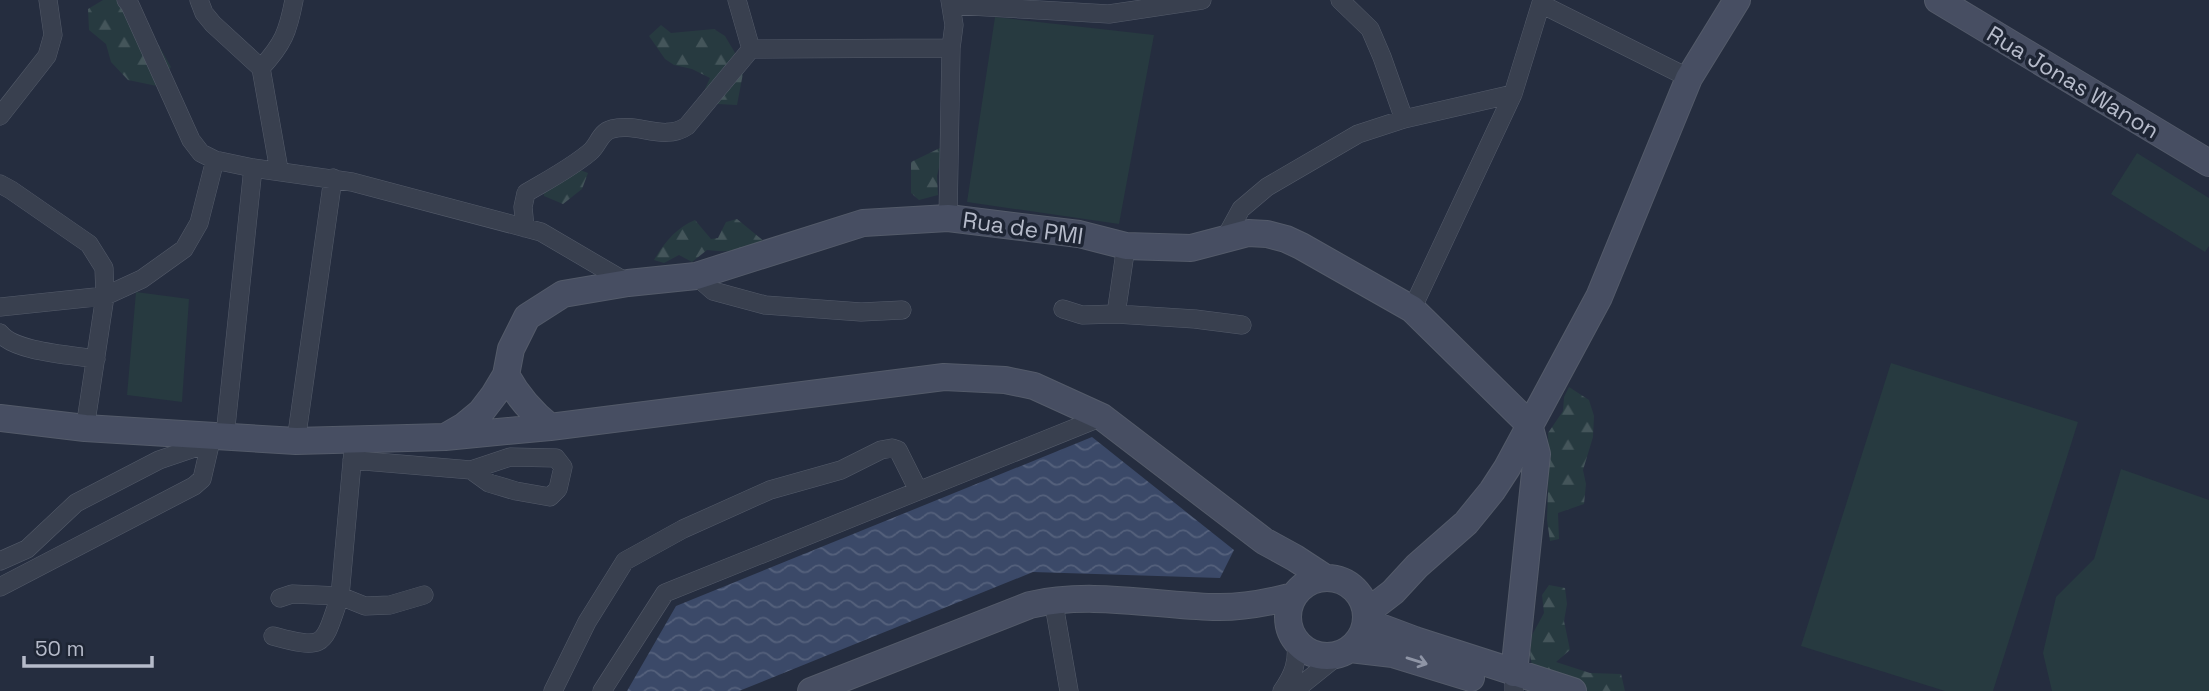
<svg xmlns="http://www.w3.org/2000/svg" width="2209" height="691" viewBox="0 0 2209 691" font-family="'Space Grotesk',sans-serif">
<defs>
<pattern id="forest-firs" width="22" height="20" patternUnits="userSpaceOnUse" patternTransform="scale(1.75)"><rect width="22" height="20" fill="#273a40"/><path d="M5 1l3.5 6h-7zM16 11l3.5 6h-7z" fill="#44555a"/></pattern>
<pattern id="water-waves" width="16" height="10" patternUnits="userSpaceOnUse" patternTransform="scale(1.75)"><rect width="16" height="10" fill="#3b4968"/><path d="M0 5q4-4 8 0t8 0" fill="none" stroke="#55617c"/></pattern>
</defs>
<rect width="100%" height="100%" fill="#252d3f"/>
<path fill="url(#forest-firs)" d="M 103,0 L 122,0 L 159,46 L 171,67 L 157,86 L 128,80 L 111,62 L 106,44 L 89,30 L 88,9 Z
M 661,25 L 671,33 L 714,29 L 725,36 L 744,68 L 737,105 L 718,104 L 710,100 L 705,89 L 710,78 L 692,69 L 674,65 L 665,59 L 649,36 Z
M 944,146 L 937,176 L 938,195 L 919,200 L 911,193 L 911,162 Z
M 564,164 L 588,173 L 582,189 L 563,204 L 544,196 L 542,184 Z
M 737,219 L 766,243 C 745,250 728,253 707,250 L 692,262 L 679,255 L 664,263 L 654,260 C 664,243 677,227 695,220 L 711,239 L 718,238 L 726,222 Z
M 1569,387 L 1589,400 L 1594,416 L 1593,437 L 1583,470 L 1586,484 L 1584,504 L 1558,513 L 1559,539 L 1550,541 L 1547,520 L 1549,460 L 1548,433 L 1563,411 L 1564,397 Z
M 1549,585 L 1565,588 L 1567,604 L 1564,621 L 1570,650 L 1556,662 L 1590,673 L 1621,674 L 1625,691 L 1587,691 L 1533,671 L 1530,655 L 1532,635 L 1544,613 L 1542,595 Z"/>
<path fill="#273a40" d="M 995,17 L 1154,35 L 1119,224 L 967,202 Z
M 2137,153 L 2209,198 L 2209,246 L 2205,252 L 2111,194 Z
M 136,292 L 189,299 L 182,402 L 127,395 Z
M 1891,363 L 2078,422 L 1993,691 L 1945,691 L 1801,646 Z
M 2121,469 L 2209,500 L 2209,691 L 2052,691 L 2043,653 L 2056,597 L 2094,559 Z"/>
<path fill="url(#water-waves)" d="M 1092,437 L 1234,550 L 1220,578 L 1033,572 L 739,691 L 627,691 L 676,606 Z"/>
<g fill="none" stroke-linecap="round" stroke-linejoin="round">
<defs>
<path id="street" d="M 126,0 L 130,5 L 191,140 L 201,153 L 215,160 L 253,168 L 352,182 L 541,232 L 628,283
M 199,0 L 204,13 L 213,24 L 261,68 L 279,170
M 737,0 L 751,49 L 951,48
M 1340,0 L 1370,29 L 1382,57 L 1404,119
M 1541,4 L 1689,78
M 952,5 L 1109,14 L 1202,0
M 261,68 C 283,44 288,32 294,0
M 0,116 L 47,56 L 53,35 L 48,0
M 0,184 L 11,190 L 89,244 L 104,268 L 105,296 L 85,428
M 948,218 L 951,48 L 954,25 L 950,0
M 525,228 L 523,207 L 526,193 C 548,180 571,168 590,152 C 599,144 600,132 612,129 C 637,122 664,142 687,126 L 751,49
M 1224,240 L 1241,209 L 1267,187 L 1358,134 L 1404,119 L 1513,94 L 1542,0
M 696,276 L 713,291 L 765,305 L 861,312 L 902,310
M 0,307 L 105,296 L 142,279 L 184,249 L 199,223 L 215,160
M 1063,309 L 1082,315 L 1116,314 L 1195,319 L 1242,325
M 1412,309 L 1513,94
M 1116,314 L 1126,246
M 0,333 C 14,352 72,355 96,359
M 225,436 L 253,168
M 296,441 L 333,178
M 353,451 L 340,596 L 365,606 L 390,605 L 424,595
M 352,460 L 471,470 L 510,457 L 556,458 L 563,467 L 558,489 L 550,497 L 516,491 L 489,483 L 471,470
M 0,561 L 27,549 L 76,503 L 159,460 L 212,442
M 0,587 L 194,486 L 202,479 L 212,436
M 1053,599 L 1069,691
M 273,636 C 327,651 323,645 340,596 L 292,594 L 280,598
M 1514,673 L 1514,691
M 553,691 L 587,622 L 625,561 L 683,529 L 770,490 L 841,470 L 881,450 L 892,448 L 898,450 L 918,490
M 602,691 L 665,593 L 1102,417
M 1282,691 C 1294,674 1298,662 1296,641
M 1294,691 L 1340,654"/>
<path id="secondary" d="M 1938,0 L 2209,163
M 506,375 C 518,397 531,412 550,427
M 0,418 L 85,428 L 296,441 L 445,437 L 550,427 L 944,377 L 1005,380 L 1034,386 L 1102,417 L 1264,541 L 1295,558 L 1324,577
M 445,437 L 464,426 L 481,412 L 494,395 L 506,375 L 511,349 L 527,317 L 563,294 L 628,283 L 696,276 L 863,223 L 948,218 L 1079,234 L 1126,246 L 1191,248 L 1248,233 L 1267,234 L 1286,239 L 1301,246 L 1412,309 L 1529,424 L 1537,454 L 1514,673
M1288 617a39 39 0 1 1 78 0a39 39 0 1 1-78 0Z
M 1367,612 L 1393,592 L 1417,566 L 1466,523 L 1492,491 L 1507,468 L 1599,297 L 1689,78 L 1737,0
M 1367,622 L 1415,640 L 1573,691
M 1350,649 L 1393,654 L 1471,678
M 811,691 L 1030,605 C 1089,591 1153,605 1213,607 C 1240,608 1267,603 1293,596"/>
</defs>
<use href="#street" stroke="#545b6a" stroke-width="19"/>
<use href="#secondary" stroke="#545b6a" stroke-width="28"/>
<use href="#street" stroke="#39404f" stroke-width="18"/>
<use href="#secondary" stroke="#474e62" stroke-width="26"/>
</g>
<defs><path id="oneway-shaft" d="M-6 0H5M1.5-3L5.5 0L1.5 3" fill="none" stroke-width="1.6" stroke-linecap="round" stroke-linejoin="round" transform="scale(1.75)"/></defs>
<use stroke="#8f95a6" href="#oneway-shaft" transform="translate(1417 661) rotate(17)"/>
<g text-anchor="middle" stroke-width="7" stroke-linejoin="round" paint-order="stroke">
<g font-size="23" fill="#b6bbca" stroke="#1e2534">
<text transform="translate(2073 82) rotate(31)" y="8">Rua Jonas Wanon</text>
<text transform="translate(1023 228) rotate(8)" y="8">Rua de PMI</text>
</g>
</g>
<path d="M24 656v10h128v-10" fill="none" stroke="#b6bbca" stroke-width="3.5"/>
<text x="35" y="656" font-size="21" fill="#b6bbca" stroke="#1e2534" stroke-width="5" paint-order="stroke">50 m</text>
</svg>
